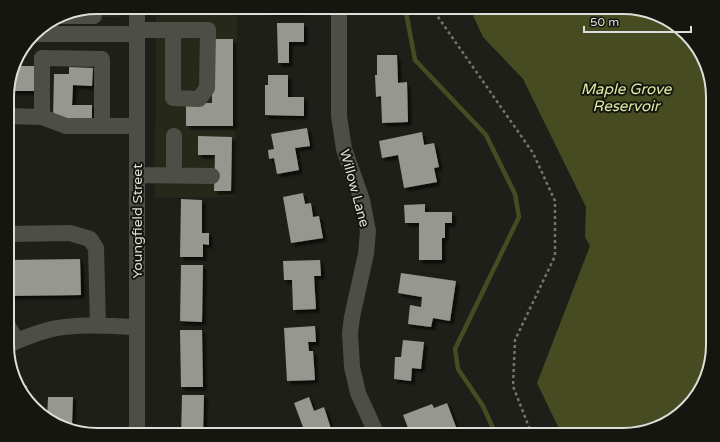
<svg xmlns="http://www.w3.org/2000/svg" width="720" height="442" viewBox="0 0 720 442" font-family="'Varela Round',sans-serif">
<defs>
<filter id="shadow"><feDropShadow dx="3.5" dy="3.5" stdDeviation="1" flood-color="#0009"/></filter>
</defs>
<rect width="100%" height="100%" fill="#1e1f18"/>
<path fill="#26281a" d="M 97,7 L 119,7 L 119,17 L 57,17 L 63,14 Z
M 156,7 L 237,7 L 235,197 L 155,198 Z"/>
<path fill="#474b22" d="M 469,7 L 623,7 L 673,22 L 701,52 L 713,91 L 713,351 L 698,395 L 668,423 L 629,435 L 562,435 L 537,383 L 590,246 L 585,237 L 586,207 L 523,79 L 483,37 Z"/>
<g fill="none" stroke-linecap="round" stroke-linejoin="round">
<path stroke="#474b22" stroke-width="4.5" d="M 405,7 L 415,60 L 486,135 L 515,194 L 519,217 L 455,349 L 458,369 L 483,406 L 496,435"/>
</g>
<path fill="#96988f" filter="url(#shadow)" d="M 265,7 L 304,7 L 304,12 L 265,12 Z
M 277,23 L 304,23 L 304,42 L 289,42 L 289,63 L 278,63 Z
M 212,39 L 233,39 L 233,126 L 186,126 L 186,103 L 212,103 Z
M 377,55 L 397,55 L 398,83 L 407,82 L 408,122 L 382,123 L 381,96 L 376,97 L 375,75 L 377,75 Z
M 14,66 L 34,66 L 34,91 L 8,91 L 8,85 Z
M 69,67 L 93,68 L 92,86 L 73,85 L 72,105 L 92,105 L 92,124 L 69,124 L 69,118 L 53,118 L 54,74 L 69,74 Z
M 268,75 L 288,75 L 288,97 L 304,97 L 304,116 L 265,115 L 265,85 L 268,85 Z
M 307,128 L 310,146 L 295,148 L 299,170 L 277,174 L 274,158 L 269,159 L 268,150 L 274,149 L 271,134 Z
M 422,132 L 424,145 L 434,143 L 439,167 L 434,168 L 437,182 L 404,188 L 398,155 L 382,158 L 379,141 Z
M 198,136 L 232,137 L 231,191 L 214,191 L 215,155 L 198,155 Z
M 303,193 L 305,204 L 311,203 L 313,217 L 319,216 L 323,238 L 291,243 L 283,197 Z
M 181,199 L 202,200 L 202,233 L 209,233 L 209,245 L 203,244 L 203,257 L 180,257 Z
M 425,204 L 425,212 L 452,212 L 452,223 L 445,223 L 445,238 L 442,238 L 442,260 L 419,260 L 419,223 L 405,223 L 404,205 Z
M 80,259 L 81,295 L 8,296 L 8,260 Z
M 320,260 L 321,276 L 314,276 L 316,309 L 293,310 L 292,280 L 284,280 L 283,261 Z
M 181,265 L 203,265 L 202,322 L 180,321 Z
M 401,273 L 456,281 L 450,321 L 433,318 L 431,327 L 408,324 L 410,305 L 421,307 L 422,297 L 398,293 Z
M 315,326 L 316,342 L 308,342 L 309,351 L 313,351 L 315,380 L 287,381 L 284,328 Z
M 180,330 L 202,330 L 203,387 L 181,387 Z
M 403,340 L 424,342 L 421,369 L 412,368 L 411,381 L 394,379 L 395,357 L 401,357 Z
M 19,386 L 27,386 L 27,400 L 22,395 Z
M 182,395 L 204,395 L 203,435 L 181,435 Z
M 48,397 L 73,397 L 72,424 L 62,424 L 47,420 Z
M 309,397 L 314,411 L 324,407 L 333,435 L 306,435 L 294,403 Z
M 447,403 L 459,435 L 430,435 L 427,427 L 410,433 L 403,415 L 432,404 L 434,408 Z"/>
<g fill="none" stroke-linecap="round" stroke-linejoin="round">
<path stroke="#74756f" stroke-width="2.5" stroke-dasharray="3 3" stroke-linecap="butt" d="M 431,7 L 533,153 L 555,201 L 555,256 L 515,340 L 513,386 L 532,435"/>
<path stroke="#4d4e46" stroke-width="16" d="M 137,7 L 137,435
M 339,7 L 339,116 L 344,149 L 362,200 L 368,231 L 366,254 L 352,317 L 350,333 L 352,367 L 358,393 L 377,435
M 60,16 L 94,16
M 137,30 L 208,30 L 207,88 L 199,99 L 173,98 L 173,30
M 34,34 L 137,34
M 8,116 L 42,117 L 42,58 L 102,59 L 102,126 L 137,126
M 42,117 L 66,126 L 102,126
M 174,136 L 174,175
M 137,175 L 212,176
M 8,234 L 70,233 L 90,239 L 96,248 L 98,326
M 8,326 L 17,341
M 8,345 C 21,339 34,334 48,330 C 77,323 108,326 137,327"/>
</g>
<g text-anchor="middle" stroke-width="4" stroke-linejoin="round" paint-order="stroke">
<g font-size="14" fill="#ddded9" stroke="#15160f">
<text transform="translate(355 188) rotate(75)" y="5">Willow Lane</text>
<text transform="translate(137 221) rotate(-90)" y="5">Youngfield Street</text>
</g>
<g font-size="15" font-style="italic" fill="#e1eaa3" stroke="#15160f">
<text x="626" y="94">Maple Grove<tspan x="626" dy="17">Reservoir</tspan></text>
</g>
</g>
<path d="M0 0H720V442H0ZM97 14H623A83 83 0 0 1 706 97V345A83 83 0 0 1 623 428H97A83 83 0 0 1 14 345V97A83 83 0 0 1 97 14Z" fill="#15160f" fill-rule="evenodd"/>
<path fill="none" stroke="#ddded9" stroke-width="2" d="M97 14H623A83 83 0 0 1 706 97V345A83 83 0 0 1 623 428H97A83 83 0 0 1 14 345V97A83 83 0 0 1 97 14Z"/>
<path d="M584 26v6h107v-6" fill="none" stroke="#ddded9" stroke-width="2"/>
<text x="590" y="26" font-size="12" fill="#ddded9" stroke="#15160f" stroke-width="3" paint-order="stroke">50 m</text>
</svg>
